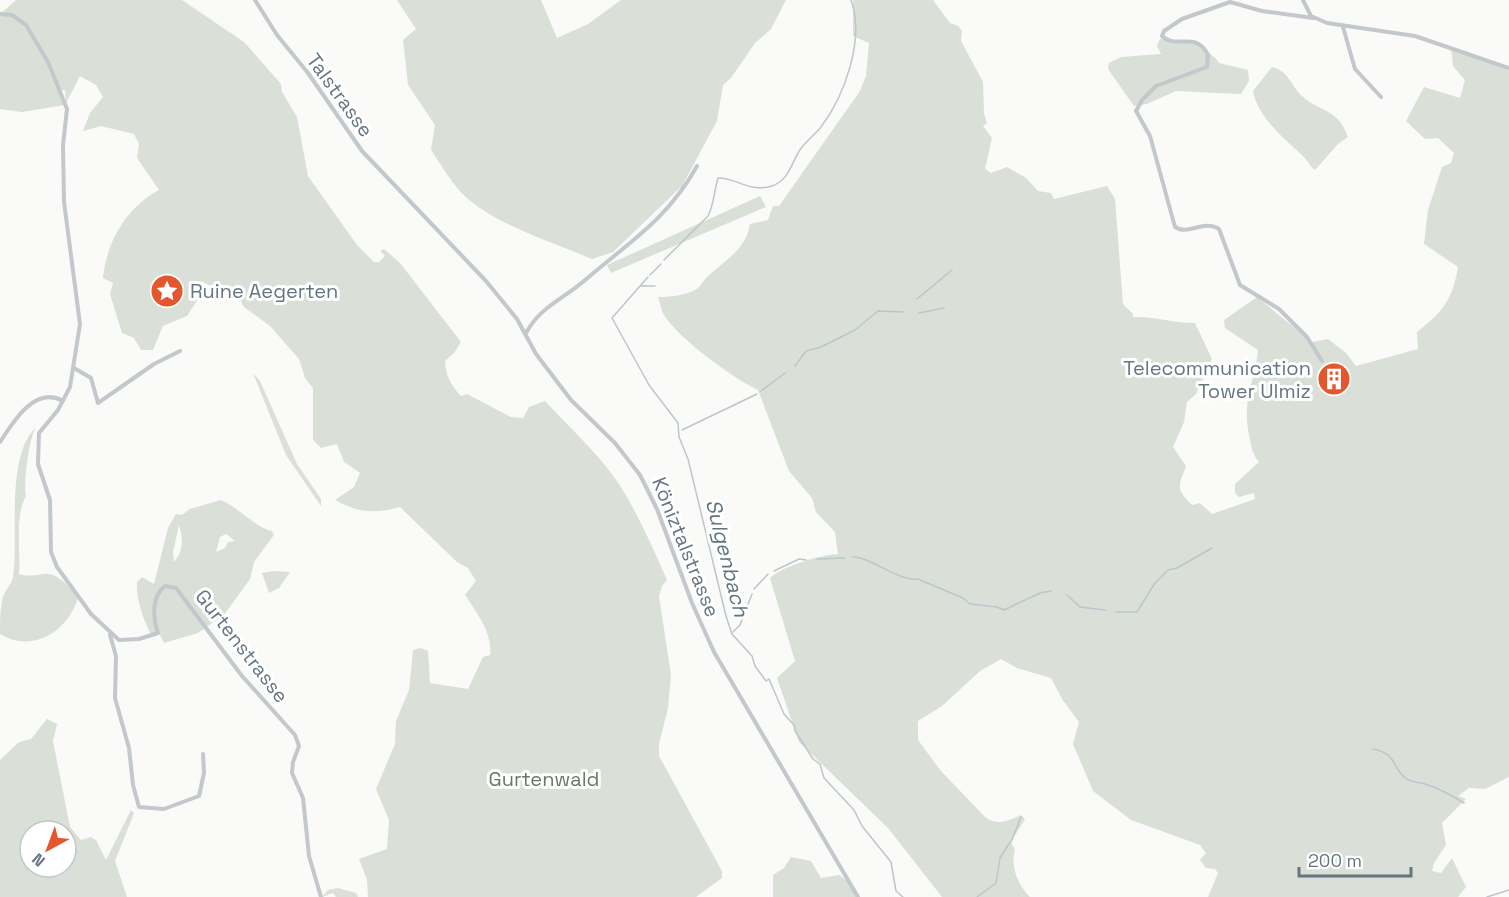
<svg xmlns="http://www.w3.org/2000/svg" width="1509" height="897" viewBox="0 0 1509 897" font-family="'Space Grotesk',sans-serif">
<rect width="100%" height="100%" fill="#fafaf8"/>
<path fill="#dadfd7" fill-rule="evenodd" d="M 16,0 L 182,0 L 244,42 L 281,84 L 282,92 L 297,117 L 308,176 L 357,245 L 374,262 L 379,262 L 385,256 L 380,251 L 384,249 L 400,263 L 461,342 L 454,353 L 445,361 C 445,374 452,387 461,396 L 467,394 L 511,417 L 523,418 L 529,407 L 545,401 C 570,428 599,454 619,484 C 638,514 653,548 667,580 L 662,586 L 659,596 L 671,675 L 668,708 L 659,744 L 659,756 L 722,871 L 722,878 L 696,897 L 368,897 L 367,880 L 359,859 L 387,849 L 389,820 L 376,789 L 395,744 L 396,721 L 409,690 L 413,650 L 421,648 L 428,651 L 430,683 L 468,689 L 483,657 L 490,655 C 493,634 477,613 465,595 L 476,581 L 468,568 L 457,562 L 400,507 C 374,514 359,513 335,500 L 354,487 L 360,473 L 344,462 L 337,444 L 321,448 L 313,440 L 313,388 L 305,378 L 299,359 L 270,326 L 244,307 L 241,301 L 201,281 L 198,289 L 200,296 L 187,316 L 163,326 L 153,350 L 141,350 L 134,338 L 122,333 L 110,294 L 113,283 L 103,278 C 107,241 126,208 159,190 L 137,158 L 139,144 L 134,134 L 101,126 L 83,131 L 90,113 L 103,97 L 96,85 L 80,76 L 66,103 L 65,90 L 61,90 L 65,105 L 22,112 L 0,109 L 0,14 Z
M 397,0 L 541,0 L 557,38 L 588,24 L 621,0 L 786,0 L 771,29 L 755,43 L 731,78 L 723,85 L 717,121 L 682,186 L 613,252 L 592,259 C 552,242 501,227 467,198 C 453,186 442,166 431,150 L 435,125 L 408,85 L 403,40 L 416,29 Z
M 853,0 L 933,0 L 950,23 L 958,26 L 962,31 L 961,41 L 983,82 L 984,114 L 987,123 L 983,126 L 992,138 L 985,169 L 991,173 L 1007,167 L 1026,178 L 1038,191 L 1051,193 L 1054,199 L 1107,186 L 1115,199 L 1123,304 L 1133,314 L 1133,317 C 1154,316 1173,323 1195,323 L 1212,359 L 1196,394 L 1187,402 L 1184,422 L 1173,447 L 1186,466 C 1178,487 1176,489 1192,505 L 1200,503 L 1212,514 L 1255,499 L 1254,493 L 1239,497 L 1235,493 L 1235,484 L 1259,462 C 1253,455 1252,449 1250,440 C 1241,401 1254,386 1258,350 L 1225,328 L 1224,320 L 1257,297 L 1312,342 L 1328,339 L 1346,353 L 1356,366 L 1418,349 L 1417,332 C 1444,311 1452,300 1458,267 L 1424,244 L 1428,210 L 1442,167 L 1451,163 L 1454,153 L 1438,138 L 1425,139 L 1406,121 L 1424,87 L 1460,98 L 1465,80 L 1453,66 L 1451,47 L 1509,70 L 1509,777 L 1485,789 L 1469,788 L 1458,796 L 1466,799 L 1442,823 L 1446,845 L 1434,863 L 1432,871 L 1441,873 L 1452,858 L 1466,887 L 1458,897 L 1208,897 L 1218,873 L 1215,869 L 1206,868 L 1200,860 L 1206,853 L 1200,845 L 1131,820 L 1093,791 L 1073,744 L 1079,722 L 1062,699 L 1051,678 L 1017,668 L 1001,659 L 980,671 L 942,706 L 918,721 L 918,740 L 941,771 L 985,817 C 997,826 1009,821 1021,815 L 1025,819 L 1011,842 L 1015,850 C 1010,866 1018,885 1030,897 L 942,897 L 888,828 L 799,742 L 777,678 L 795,661 L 770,578 C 783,566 820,555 838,554 L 835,532 L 816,512 L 812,498 L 789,471 L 758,390 C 734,379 678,338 664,315 C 661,310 660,302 658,297 C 671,297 682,296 695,290 C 700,288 703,281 707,277 C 725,260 746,250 750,224 L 768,220 L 773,206 L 779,206 L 860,91 L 866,76 L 869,43 L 853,36 Z
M 1160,39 L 1200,45 C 1206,53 1215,55 1219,63 L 1248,70 L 1249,81 L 1241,94 L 1176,91 L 1147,104 L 1134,106 L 1108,69 L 1109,63 L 1121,57 L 1161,54 L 1157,45 Z
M 1272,67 C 1289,71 1291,86 1302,96 C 1320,113 1337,107 1348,137 L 1338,144 L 1315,170 C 1310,167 1308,161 1303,156 C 1284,138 1258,118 1253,91 Z
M 760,196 L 766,207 L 611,273 L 607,265 Z
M 253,373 L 260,381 L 297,464 L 321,499 L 321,506 L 286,455 Z
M 36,427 C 29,438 23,484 26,496 C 14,518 21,550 19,574 C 28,577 35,575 44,574 C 58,572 70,588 78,598 C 68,631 33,654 0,634 C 0,622 0,609 3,597 C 5,590 12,584 13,577 C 19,536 5,458 36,427 Z
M 221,500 C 238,507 257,529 272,531 L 274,535 L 254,562 L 250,579 L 224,615 L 198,633 L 164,643 L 159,633 L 152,636 C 143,620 136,599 137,582 L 142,577 L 154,584 L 168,528 L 176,514 L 182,515 L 190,509 ZM 179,525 C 183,537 184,551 174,562 L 173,552 ZM 226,534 L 235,541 L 228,542 L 225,548 L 216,552 L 220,537 Z
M 273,571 L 290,572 L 279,588 L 269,593 L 262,573 Z
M 47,719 L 57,724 L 53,741 L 70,827 L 81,840 L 91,837 L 96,840 L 106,860 L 131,810 L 134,813 L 115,861 L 127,897 L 0,897 L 0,760 L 19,742 L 31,739 ZM 30,831 L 66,831 L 66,867 L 30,867 Z
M 791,857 L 811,861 L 821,878 L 839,875 L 847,881 L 857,897 L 773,897 L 773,875 L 784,868 Z
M 338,888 L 356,893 L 358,897 L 336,897 L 333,893 L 322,897 L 328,890 Z"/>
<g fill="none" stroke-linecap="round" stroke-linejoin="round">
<path stroke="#bbc7cb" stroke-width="1.5" d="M 664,260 L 708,216 C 714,205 714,191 718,178 C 736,177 748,193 772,186 C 791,179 791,161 802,147 C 808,140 815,134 821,127 C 845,95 865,39 851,0
M 650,275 L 661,264
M 641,285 L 648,277
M 655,286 L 640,286 L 612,318 L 649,385 L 678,423 L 679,437 L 688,459 L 726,616 L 732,634 L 752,656 L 755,666 L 766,681 L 769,679 L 784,714 L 794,725 L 795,731 L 813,759 L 820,764 L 824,778 L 854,810 L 862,826 L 891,862 L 896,891 L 903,897
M 917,299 L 952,270
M 919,313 L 944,308
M 795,366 L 806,351 L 821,347 L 855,330 L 878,311 L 903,312
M 761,391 L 785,373
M 682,430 L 757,394
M 853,557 C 874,558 898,582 918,579 L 963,598 L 970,604 L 997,607 L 1004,610 L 1040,593 L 1051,591
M 817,559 L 845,558
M 774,571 L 799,559 L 806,560
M 754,589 L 768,574
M 1067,595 L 1080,607 L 1105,610
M 1116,612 L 1137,612 L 1155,583 L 1168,570 L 1177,568 L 1212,548
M 733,632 L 740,625 L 752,594
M 1373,749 C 1400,755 1390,768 1407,779 C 1412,783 1419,782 1425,784 C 1438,788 1453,796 1464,803
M 1011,842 L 1021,817
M 977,897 L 996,883 L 1000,858 L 1010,842
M 1487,897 L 1509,890"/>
<path stroke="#c3c8cc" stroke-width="4" d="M 255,0 L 277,35 L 308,73 L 362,151 L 486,281 L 517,319 L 536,354 L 571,400 L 615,443 L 640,475 L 657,509 L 692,603 L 714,652 L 858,897
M 1303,0 L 1311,16 L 1327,23 L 1415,36 L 1509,68
M 0,14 L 12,15 L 26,25 L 48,62 L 67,109 L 63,145 L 64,202 L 80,324 L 70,387 L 58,410 L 39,433 L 38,464 L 50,500 L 51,552 L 57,567 L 91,614 L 119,640 L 139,639 L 158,633 C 153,619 151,596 165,586 L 176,588 L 242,676 L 295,735 L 299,746 L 293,762 L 292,773 L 303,798 L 309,856 L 321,897
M 1313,18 L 1262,11 L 1230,2 L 1182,19 L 1164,31 L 1162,36 C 1176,50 1196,30 1208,55 L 1207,67 L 1156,86 L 1142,100 L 1136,111 L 1150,136 L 1175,227 C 1188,236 1204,219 1219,229 L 1240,285 L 1279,309 L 1307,337 L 1322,361
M 1343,27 L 1355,69 L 1381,97
M 526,333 C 540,307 563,299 584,281 C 629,242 667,220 697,166
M 74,368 L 91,378 L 98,403 L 154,364 L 180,351
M 0,442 C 13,422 35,385 63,401
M 110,635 L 116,656 L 115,698 L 129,748 L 133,785 L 139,807 L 164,809 L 199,796 L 204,773 L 203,754"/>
</g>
<defs>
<symbol id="sight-disc" viewBox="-11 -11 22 22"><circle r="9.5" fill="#e4572e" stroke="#fff"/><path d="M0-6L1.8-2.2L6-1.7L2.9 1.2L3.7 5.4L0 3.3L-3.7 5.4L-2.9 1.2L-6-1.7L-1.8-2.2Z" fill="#fff"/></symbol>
<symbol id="building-disc" viewBox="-11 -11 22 22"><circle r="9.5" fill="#e4572e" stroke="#fff"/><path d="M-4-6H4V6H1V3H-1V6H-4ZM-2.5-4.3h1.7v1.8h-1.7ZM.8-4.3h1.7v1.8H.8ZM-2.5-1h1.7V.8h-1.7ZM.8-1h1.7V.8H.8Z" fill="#fff"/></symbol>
</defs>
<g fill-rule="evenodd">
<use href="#sight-disc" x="148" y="272" width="38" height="38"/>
<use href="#building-disc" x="1315" y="360" width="38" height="38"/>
</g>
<g text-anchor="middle" stroke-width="6" stroke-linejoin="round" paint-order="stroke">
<g font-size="20" fill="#657683" stroke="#fff">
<text transform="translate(340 95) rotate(54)" y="7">Talstrasse</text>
<text transform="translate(686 547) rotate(68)" y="7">Köniztalstrasse</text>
<text transform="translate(242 646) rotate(52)" y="7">Gurtenstrasse</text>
</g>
<g font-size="20" fill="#657683" stroke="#fff" text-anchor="start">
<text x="190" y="298">Ruine Aegerten</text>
<text x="1311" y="375" text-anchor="end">Telecommunication<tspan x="1311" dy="23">Tower Ulmiz</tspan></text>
</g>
<g font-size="20" fill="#687a64" stroke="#fff">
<text x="544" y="786">Gurtenwald</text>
</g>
<g font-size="21" font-style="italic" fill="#60757c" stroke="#fff">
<text transform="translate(727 558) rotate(76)" y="7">Sulgenbach</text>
</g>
</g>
<g transform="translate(48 849) rotate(221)"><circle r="28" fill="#ffffff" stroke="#c1c8cd" stroke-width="1.5"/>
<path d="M0-4.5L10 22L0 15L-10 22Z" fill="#e4572e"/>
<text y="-9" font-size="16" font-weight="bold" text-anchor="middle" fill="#657683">N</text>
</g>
<path d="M1299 867v9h112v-9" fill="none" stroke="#657683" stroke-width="3"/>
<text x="1308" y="867" font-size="18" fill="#657683" stroke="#ffffff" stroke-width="4.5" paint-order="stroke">200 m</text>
</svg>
